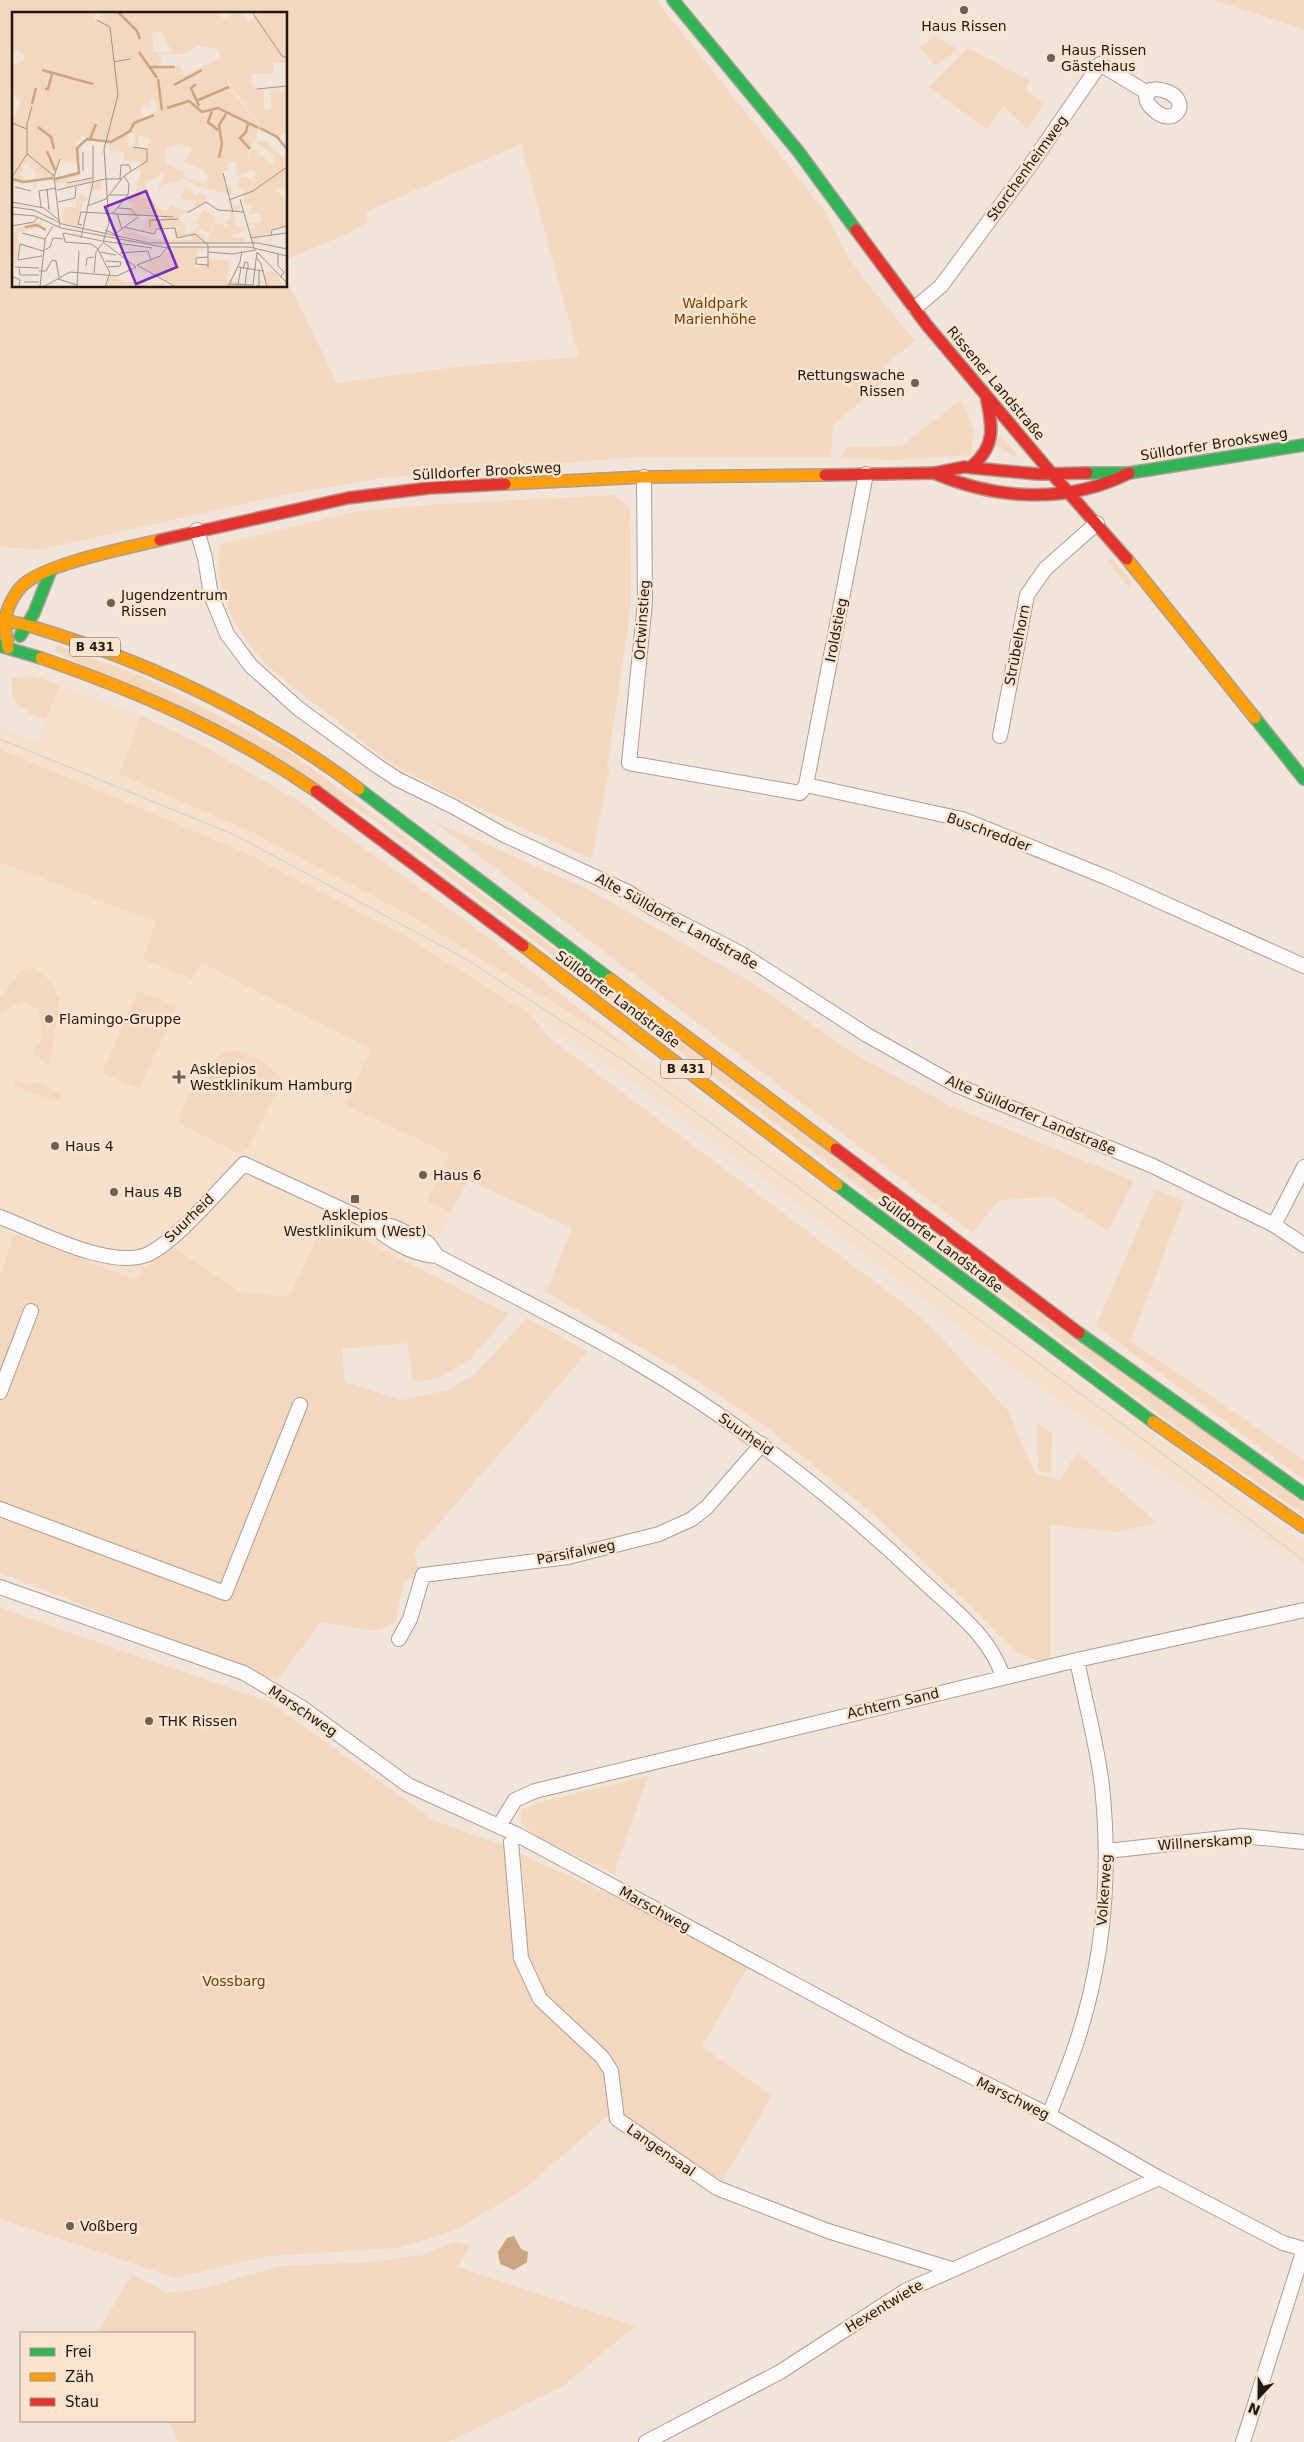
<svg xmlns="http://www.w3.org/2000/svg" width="1304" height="2442" viewBox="0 0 1304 2442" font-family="'DejaVu Sans',sans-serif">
<rect width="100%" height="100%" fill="#f1e5d9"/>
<path fill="#f5e0cc" d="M 60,685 L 141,716 L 119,774 L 253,833 L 411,916 L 637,1054 L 884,1235 L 1021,1339 L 1304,1544 L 1304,1566 L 1149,1464 L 1003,1361 L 859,1250 L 627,1078 L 530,1014 L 402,934 L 244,852 L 0,749 L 0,728 L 37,743 Z
M 0,862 L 157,922 L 143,958 L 200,963 L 372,1049 L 345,1105 L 449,1154 L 427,1201 L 451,1213 L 438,1239 L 428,1234 L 411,1264 L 336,1226 L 290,1324 L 262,1327 L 14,1234 L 0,1275 Z"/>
<path fill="#f3d8bf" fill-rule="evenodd" d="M 0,0 L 656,0 L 824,210 L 846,253 L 864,279 L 915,341 L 884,367 L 890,376 L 833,426 L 831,457 L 638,457 L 382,478 L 288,494 L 39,550 L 0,547 ZM 14,14 L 286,14 L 286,260 L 353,231 L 368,222 L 366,212 L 521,144 L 579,357 L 463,366 L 337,383 L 286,278 L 286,286 L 14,286 Z
M 1212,0 L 1304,0 L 1304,29 Z
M 934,36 L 958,49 L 936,66 L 920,48 Z
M 968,48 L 1030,81 L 1026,90 L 1045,103 L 1027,129 L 1003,106 L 987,129 L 928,87 Z
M 961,399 L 974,430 L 971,455 L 895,460 L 841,458 L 844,450 L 848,447 L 901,446 Z
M 1000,435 L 1017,454 L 1014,457 L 995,445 Z
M 615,495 L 630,508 L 631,607 L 607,766 L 610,768 L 591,859 C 531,831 468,805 409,773 C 382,759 357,737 333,718 C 284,680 238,652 222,589 C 218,573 216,559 221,544 L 358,511 L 441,504 Z
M 1111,558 L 1132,582 L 1129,588 L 1107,561 Z
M 57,645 L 139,675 L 291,753 L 1304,1504 L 1304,1515 L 1180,1430 L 369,816 L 55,651 Z
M 34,676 L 60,685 L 46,720 C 23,711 9,705 12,678 Z
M 141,716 L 197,742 L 299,801 L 488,937 L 637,1054 L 411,916 L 253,833 L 119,774 Z
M 0,749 L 244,852 L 402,934 L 530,1014 L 550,1038 L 923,1318 L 1009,1412 L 1035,1474 L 1060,1480 L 1077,1452 L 1157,1523 L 1117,1532 L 1050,1525 L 1050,1666 L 1015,1652 L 968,1604 L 871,1512 L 767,1428 L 695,1379 L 546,1292 L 572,1228 L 468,1180 L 451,1213 L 427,1201 L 449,1154 L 345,1105 L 371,1049 L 201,963 L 193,979 L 143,959 L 156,922 L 0,862 Z
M 433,821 L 588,889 L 756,985 L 856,1055 L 951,1106 L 1134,1181 L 1108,1231 L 1053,1197 L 999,1200 L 972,1233 Z
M 34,968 L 49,980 L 60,999 L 49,1068 L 32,1051 L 42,1040 L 39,1010 L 23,1001 L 0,1013 L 0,999 L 21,970 Z
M 138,991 L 177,1006 L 139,1089 L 102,1073 Z
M 234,1050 C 252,1055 275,1065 281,1083 L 248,1149 L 238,1153 L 180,1124 L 179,1119 C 187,1097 208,1052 234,1050 Z
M 15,1080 L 28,1084 L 37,1082 L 61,1093 L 58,1102 L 14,1086 Z
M 1155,1190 L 1184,1201 L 1131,1341 L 1304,1460 L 1304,1480 L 1096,1326 Z
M 323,1226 L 336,1226 L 509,1314 L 471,1359 L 441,1377 L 413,1383 L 407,1343 L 342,1349 L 345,1382 L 402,1400 L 448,1390 L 475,1374 L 527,1318 L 588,1352 L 414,1552 L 419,1570 L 403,1584 L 396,1622 L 376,1631 L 321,1622 L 277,1681 L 0,1573 L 0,1275 L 14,1234 L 137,1280 L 143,1268 L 172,1246 L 241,1292 L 289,1297 Z
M 1037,1424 L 1052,1433 L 1051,1473 L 1039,1472 Z
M 0,1608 L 270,1702 L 435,1821 L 508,1847 L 511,1912 L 526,1907 L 521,1854 L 752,1960 L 702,2046 L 772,2096 L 722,2181 L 627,2120 L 605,2118 L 526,2188 L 457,2229 L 398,2248 L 268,2256 L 175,2278 L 0,2219 Z
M 648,1776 L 614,1874 L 539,1838 L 521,1823 L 521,1810 L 536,1803 Z
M 456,2241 L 470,2246 L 457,2267 L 636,2326 L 563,2386 L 448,2442 L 179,2442 L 170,2425 L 164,2421 L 194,2421 L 194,2333 L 97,2333 L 132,2274 L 168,2293 L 205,2288 L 280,2266 L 369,2262 L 423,2255 Z"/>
<path fill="#caa57f" d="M 514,2236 L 521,2249 L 528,2252 L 527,2262 L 514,2270 L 500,2264 L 498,2252 L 507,2238 Z"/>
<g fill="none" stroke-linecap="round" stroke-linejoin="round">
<defs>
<path id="street" d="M 915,308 L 941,286 L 1029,167 L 1100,64 L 1146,92 C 1154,88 1160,89 1168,92 C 1192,102 1174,130 1153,109 C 1147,104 1146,100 1146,92
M 644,477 L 645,602 L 629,763 L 800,793 L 806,785 L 866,474
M 197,530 L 205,558 L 211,595 L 227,634 L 251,666 L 299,709 L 376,765 L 397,779 L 454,807 L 502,834 L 628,892 L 654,909 L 740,953 L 867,1035 L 956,1085 L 1153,1166 L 1274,1225 L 1304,1245
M 1000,736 L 1027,595 L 1045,569 L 1097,523
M 806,785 L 962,819 L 1108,878 L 1304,966
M 0,1217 C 37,1231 108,1269 146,1255 C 174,1244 221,1187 244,1164 L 365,1220 L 394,1227 L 428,1243 L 437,1256
M 365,1220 C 386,1237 409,1255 437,1256 C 503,1291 570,1323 634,1361 C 740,1423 836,1498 925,1583 C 955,1611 990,1636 1003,1677
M 1274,1225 L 1304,1167
M 0,1392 L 31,1311
M 0,1509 L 225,1593 L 300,1405
M 0,1587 L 244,1673 L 301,1707 L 408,1785 L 516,1834 L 904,2043 L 1049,2115 L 1159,2178 L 1283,2243 L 1304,2249
M 399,1639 L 410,1619 L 423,1575 L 568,1557 L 659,1534 L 692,1519 L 707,1507 L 762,1444
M 499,1826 L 515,1800 L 535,1791 L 1077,1660 L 1304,1610
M 516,1834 L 511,1842 L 521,1958 L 540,1999 L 602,2057 L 611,2071 L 617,2119 L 717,2188 L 828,2231 L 951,2269
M 1107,1851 L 1242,1836 L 1304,1842
M 1049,2115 C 1058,2092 1068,2068 1076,2044 C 1104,1961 1111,1873 1102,1786 C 1097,1744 1085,1701 1077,1660
M 646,2442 L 780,2372 L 905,2291 L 1159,2178
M 1243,2442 L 1304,2249"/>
<path id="fast" d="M 673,0 L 798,151 L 856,230
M 1087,473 L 1129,473 L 1304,445
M 20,636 L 34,613 L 51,570
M 0,646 L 41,658
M 1255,718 L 1304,779
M 359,789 L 610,979
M 837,1185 L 1153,1422
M 1079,1333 L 1304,1494"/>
<path id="slow" d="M 505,484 L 644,477 L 825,475
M 1127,559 L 1255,718
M 0,619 L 30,626
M 30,626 C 147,661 261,715 359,789
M 8,648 C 7,639 5,630 5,621 C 6,609 15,592 24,584 C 49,563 127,548 160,540
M 41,658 C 139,692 231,732 316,791
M 523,946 L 837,1185
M 610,979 L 836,1149
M 1153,1422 L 1304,1527"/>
<path id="jam" d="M 856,230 L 926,324 L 1053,475 L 1127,559
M 972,466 C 997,445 992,425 986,396
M 934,473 C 996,500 1068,504 1129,473
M 825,475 L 934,473 L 964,467 L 1037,474 L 1087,473
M 160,540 L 348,498 L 429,488 L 505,484
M 316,791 L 523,946
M 836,1149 L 1079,1333"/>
</defs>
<use href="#street" stroke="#a79e95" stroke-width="16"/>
<use href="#fast" stroke="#a79e95" stroke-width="14"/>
<use href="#slow" stroke="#a79e95" stroke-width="14"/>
<use href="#jam" stroke="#a79e95" stroke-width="14"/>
<use href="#street" stroke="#fdfbf9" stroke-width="14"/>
<use href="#fast" stroke="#30b455" stroke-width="11"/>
<use href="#slow" stroke="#ff9f0a" stroke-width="11"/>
<use href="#jam" stroke="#e5322d" stroke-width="11"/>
<path stroke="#cfccc8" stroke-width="1" d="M 0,739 L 235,835 L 464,958 L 631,1065 L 1163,1454 L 1304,1561"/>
</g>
<g fill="#696056" stroke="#fbe4cf" stroke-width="2">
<circle cx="964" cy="10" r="5"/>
<circle cx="1051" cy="58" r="5"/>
<circle cx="915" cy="383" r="5"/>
<circle cx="111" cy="603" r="5"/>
<circle cx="49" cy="1019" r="5"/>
<path d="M176.5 1069.5h5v5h5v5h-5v5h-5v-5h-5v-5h5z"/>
<circle cx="55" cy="1146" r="5"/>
<circle cx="423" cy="1175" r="5"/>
<circle cx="114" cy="1192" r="5"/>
<rect x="350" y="1194" width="10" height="10" rx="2.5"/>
<circle cx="149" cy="1721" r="5"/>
<circle cx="70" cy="2226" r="5"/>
</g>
<g text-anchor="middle" stroke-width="5" stroke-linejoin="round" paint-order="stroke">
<g fill="#fbe4cf" stroke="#625549" stroke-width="1">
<rect x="70" y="637.5" width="50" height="19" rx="4"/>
<rect x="661" y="1059.5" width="50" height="19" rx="4"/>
</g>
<g font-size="12" font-weight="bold" fill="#201810">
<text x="95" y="651">B 431</text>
<text x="686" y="1073">B 431</text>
</g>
<g font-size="14" fill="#201810" stroke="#fbe4cf" text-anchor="start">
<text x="964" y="31" text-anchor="middle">Haus Rissen</text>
<text x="1061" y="55">Haus Rissen<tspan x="1061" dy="16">Gästehaus</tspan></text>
<text x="905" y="380" text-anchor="end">Rettungswache<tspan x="905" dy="16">Rissen</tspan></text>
<text x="121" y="600">Jugendzentrum<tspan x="121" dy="16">Rissen</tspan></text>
<text x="59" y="1024">Flamingo-Gruppe</text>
<text x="190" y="1074">Asklepios<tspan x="190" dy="16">Westklinikum Hamburg</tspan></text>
<text x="65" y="1151">Haus 4</text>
<text x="433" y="1180">Haus 6</text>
<text x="124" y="1197">Haus 4B</text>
<text x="355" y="1220" text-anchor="middle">Asklepios<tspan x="355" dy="16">Westklinikum (West)</tspan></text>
<text x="159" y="1726">THK Rissen</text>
<text x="80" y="2231">Voßberg</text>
</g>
<g font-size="14" fill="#201810" stroke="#fbe4cf">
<text transform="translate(1027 168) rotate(-54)" y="5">Storchenheimweg</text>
<text transform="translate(996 383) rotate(50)" y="5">Rissener Landstraße</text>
<text transform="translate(1214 444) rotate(-9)" y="5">Sülldorfer Brooksweg</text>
<text transform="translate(487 471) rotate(-3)" y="5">Sülldorfer Brooksweg</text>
<text transform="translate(642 620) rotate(-86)" y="5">Ortwinstieg</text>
<text transform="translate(836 630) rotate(-79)" y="5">Iroldstieg</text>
<text transform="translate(1017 645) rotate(-79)" y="5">Strübelhorn</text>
<text transform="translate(989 832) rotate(20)" y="5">Buschredder</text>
<text transform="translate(677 921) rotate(29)" y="5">Alte Sülldorfer Landstraße</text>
<text transform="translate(618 999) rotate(37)" y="5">Sülldorfer Landstraße</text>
<text transform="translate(1031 1115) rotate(23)" y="5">Alte Sülldorfer Landstraße</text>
<text transform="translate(189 1218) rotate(-44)" y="5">Suurheid</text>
<text transform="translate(941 1244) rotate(37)" y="5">Sülldorfer Landstraße</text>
<text transform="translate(746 1434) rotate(35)" y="5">Suurheid</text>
<text transform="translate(576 1552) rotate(-11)" y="5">Parsifalweg</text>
<text transform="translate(893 1703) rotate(-13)" y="5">Achtern Sand</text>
<text transform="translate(303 1711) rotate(34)" y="5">Marschweg</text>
<text transform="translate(1205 1842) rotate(-4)" y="5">Willnerskamp</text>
<text transform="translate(1104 1890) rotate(-86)" y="5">Volkerweg</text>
<text transform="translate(655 1909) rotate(29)" y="5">Marschweg</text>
<text transform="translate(1013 2098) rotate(26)" y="5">Marschweg</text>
<text transform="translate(661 2150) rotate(35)" y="5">Langensaal</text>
<text transform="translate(884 2306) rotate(-31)" y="5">Hexentwiete</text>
</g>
<g font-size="14" fill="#704100" stroke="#fbe4cf">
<text x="715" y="308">Waldpark<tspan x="715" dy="16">Marienhöhe</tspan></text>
<text x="234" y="1986">Vossbarg</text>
</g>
</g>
<g transform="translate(12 12)">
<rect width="275" height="275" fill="#f1e5d9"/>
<path d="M 0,0 L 84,0 L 82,6 L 87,9 L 89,0 L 208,0 L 211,7 L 222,0 L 234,0 L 231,2 L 236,10 L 249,0 L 275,0 L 275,51 L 262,51 L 261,62 L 240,62 L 239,74 L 252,79 L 252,98 L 259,96 L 258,77 L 267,76 L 268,79 L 272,79 L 271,75 L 275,77 L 274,120 L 265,125 L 247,116 L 247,111 L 219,75 L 211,57 L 220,79 L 246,111 L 245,127 L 235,141 L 242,158 L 236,141 L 241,137 L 261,153 L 263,148 L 262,143 L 245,132 L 246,128 L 256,131 L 264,139 L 263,142 L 267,140 L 271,147 L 275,141 L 275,179 L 272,175 L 265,179 L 275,190 L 275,214 L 259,218 L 257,223 L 259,231 L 267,235 L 257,232 L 255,218 L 254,222 L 245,224 L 246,229 L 241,230 L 237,224 L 240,217 L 244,216 L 241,212 L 236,214 L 236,211 L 249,210 L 250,204 L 248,201 L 236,203 L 239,195 L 232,191 L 231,178 L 225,177 L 228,166 L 235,165 L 243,171 L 243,159 L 236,159 L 234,162 L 225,164 L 224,157 L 228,157 L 224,155 L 225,150 L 217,150 L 216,158 L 211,160 L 212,167 L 212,172 L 219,173 L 220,183 L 192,176 L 196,164 L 191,158 L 172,150 L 180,136 L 167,132 L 153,136 L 153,142 L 165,147 L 153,143 L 153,151 L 172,159 L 171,164 L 193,172 L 191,176 L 169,166 L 167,170 L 185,184 L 188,180 L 194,183 L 194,190 L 182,195 L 184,188 L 167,187 L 173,177 L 167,170 L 150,173 L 144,187 L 152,161 L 135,170 L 133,179 L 128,181 L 132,186 L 138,186 L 148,197 L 154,199 L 160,192 L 161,195 L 177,199 L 166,205 L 173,215 L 173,223 L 177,219 L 174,224 L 163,225 L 163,217 L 171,216 L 162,214 L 149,215 L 139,221 L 129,220 L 135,206 L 162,205 L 125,204 L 122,208 L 122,204 L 117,203 L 115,196 L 119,196 L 122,191 L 116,190 L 125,177 L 123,170 L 126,170 L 129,160 L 126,154 L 132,150 L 112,149 L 112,140 L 98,139 L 98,133 L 86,127 L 74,130 L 74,125 L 69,125 L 64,131 L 63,134 L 69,136 L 67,140 L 68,164 L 56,167 L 56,174 L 79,166 L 80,158 L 81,170 L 89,168 L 90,177 L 79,179 L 80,170 L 54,176 L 54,171 L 43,172 L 37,165 L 24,167 L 24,174 L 21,179 L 23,168 L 9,172 L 0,170 L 4,159 L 0,158 L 0,108 L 9,89 L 0,81 L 0,49 L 4,52 L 14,46 L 5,37 L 0,42 ZM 149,20 L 161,41 L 142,40 L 140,21 ZM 186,34 L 206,37 L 209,46 L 172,63 L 168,54 L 150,54 L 147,42 L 172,42 ZM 141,84 L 146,97 L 133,108 L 128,99 L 133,92 L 136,95 ZM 117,121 L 123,122 L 122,133 L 126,134 L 126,123 L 138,126 L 135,137 L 115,135 ZM 48,148 L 66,152 L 67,160 L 43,167 ZM 16,152 L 19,155 L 16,157 L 21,155 L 24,162 L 23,166 L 14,169 L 8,162 L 12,157 L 9,154 ZM 69,181 L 76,188 L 71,191 L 67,206 L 64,206 L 70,215 L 49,211 L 52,198 L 47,195 L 64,195 L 64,186 L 67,186 ZM 229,193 L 227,200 L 221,200 L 223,215 L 231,214 L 235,218 L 219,224 L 233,227 L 234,230 L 194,230 L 203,210 L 217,215 L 212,210 L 218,208 L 219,194 ZM 192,198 L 204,206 L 197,221 L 188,216 L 185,221 L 193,224 L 193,231 L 151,232 L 151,234 L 109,222 L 112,216 L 140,227 L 179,228 L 180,220 L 188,214 L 183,210 ZM 31,208 L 30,215 L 6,221 L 5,247 L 0,256 L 0,218 ZM 165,235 L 193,237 L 185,240 L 185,244 L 195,245 L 183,245 L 183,255 L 196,253 L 196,247 L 217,249 L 218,253 L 220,249 L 214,267 L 242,275 L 165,275 L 132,256 L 133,252 L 127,254 ZM 252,259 L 262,259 L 273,275 L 255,275 ZM 98,264 L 114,270 L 136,270 L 137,274 L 154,270 L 152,275 L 94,275 Z" fill="#f3d8bf" fill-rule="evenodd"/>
<path fill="none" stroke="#caa57f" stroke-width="2.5" d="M 106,0 L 125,19 L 128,27M 127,40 L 145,66M 138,55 L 163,55M 30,58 L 81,72M 146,67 L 150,98M 184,72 L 179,76 L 187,94M 162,73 L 190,58M 33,77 L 36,77 L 40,62M 184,89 L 217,75M 20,92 L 24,76M 155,96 L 177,89 L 190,100 L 206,96 L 247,116M 200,99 L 196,110 L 206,118M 236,111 L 234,120 L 228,126 L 238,137M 26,115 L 39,125 L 42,137M 248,116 L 265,125 L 275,137M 78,127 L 84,112M 35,139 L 43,158M 207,146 L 210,132 L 207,113 L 214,102M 0,167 L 12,170 L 41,166M 43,167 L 67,161 L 65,136 L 75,127 L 99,130 L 118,119 L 122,111 L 142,103M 13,215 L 25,213 L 34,218"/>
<path fill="none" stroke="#9d9389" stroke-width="1" d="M 240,0 L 270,44 L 275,46M 85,8 L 98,15 L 106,83 L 92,137 L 97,211 L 91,230 L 124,255M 102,50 L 118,47M 245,77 L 275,74M 0,111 L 15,117M 71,140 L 71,159M 15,142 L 42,164 L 48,215M 15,142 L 15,112 L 20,94M 211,161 L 221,200M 42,164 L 48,147M 0,165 L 15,142M 108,167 L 109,153 L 117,153 L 119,159M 55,171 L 80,166M 3,175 L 19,179M 35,177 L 37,198M 45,178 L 93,167 L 110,167M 98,183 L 116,183M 228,187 L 242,236M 217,188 L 241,179 L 275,155M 0,190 L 32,196 L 48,209M 46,190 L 63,186 L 64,175M 75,194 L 94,187 L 112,164 L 135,149 L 135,137 L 121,135M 0,195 L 22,198 L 50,212 L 138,231 L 246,231 L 275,237M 29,195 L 27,179 L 44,176M 106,196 L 119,197 L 125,204M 101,201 L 116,183 L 117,172 L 112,164M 175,201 L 194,190 L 206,198 L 232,200M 0,202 L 23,204 L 49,216M 105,202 L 110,217M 70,213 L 66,212 L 69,200 L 161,205M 0,214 L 22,210 L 26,205M 147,214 L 147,208 L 166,207M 112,215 L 142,222 L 145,217 L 163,216 L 165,226 L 183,222M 138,215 L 138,208 L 147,208M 49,216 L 156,236M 93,218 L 103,222 L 126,205M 10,221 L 33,227M 51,221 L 53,230 L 79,232 L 85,236 L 98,261 L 93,275M 52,221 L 90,229M 183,222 L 196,233 L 196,256M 259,223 L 260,218 L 275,214M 69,226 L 81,170 L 81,134M 238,226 L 275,221M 91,229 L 140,236M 155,235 L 237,235 L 275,244M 88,240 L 104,243M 196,240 L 220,242 L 244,238M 245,240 L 275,271M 108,241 L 136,239 L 139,248M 266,242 L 266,254 L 272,260 L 269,265M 196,245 L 184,246 L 184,252 L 196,253M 244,245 L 249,252 L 255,275M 6,248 L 8,232 L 31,239 L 38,235 L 41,226 L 51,227M 6,248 L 30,244M 94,249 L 109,250 L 108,254 L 96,255M 125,253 L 164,275M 125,253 L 148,244 L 156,235M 74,254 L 75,246 L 82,245M 3,255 L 27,256M 226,255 L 252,259M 7,256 L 8,263 L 27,263M 231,257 L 233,250 L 236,251 L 236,258M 27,259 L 34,259 L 40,248 L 44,249 L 47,265M 82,261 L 84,240 L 91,231M 0,264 L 8,268 L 7,275M 46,267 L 65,273M 12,270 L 27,270M 218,272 L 241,273 L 245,240M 226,272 L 229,256M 233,273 L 235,257M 28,275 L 33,227 L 41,214M 31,275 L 58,260 L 105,264 L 124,255M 65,275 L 67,239M 216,275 L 228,250 L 230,239M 242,275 L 247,273 L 247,259"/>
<path fill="#7b2cbf" fill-opacity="0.15" stroke="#7b2cbf" stroke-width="2.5" d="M 134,179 L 165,255 L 124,272 L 93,195 Z"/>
<rect width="275" height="275" fill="none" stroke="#201810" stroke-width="2.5"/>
</g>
<rect x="20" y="2332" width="175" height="90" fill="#fbe4cf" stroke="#a39283"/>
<rect x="30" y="2348" width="25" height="8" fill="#30b455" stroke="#a39283"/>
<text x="65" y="2357" font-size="15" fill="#201810">Frei</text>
<rect x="30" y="2373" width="25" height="8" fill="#ff9f0a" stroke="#a39283"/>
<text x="65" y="2382" font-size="15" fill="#201810">Zäh</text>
<rect x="30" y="2398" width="25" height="8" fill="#e5322d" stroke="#a39283"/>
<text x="65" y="2407" font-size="15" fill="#201810">Stau</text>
<g transform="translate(1259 2397) rotate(202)" stroke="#fbe4cf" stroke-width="4" paint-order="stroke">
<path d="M0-4L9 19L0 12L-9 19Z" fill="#201810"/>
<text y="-8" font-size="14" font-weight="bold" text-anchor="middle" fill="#201810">N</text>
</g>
</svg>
